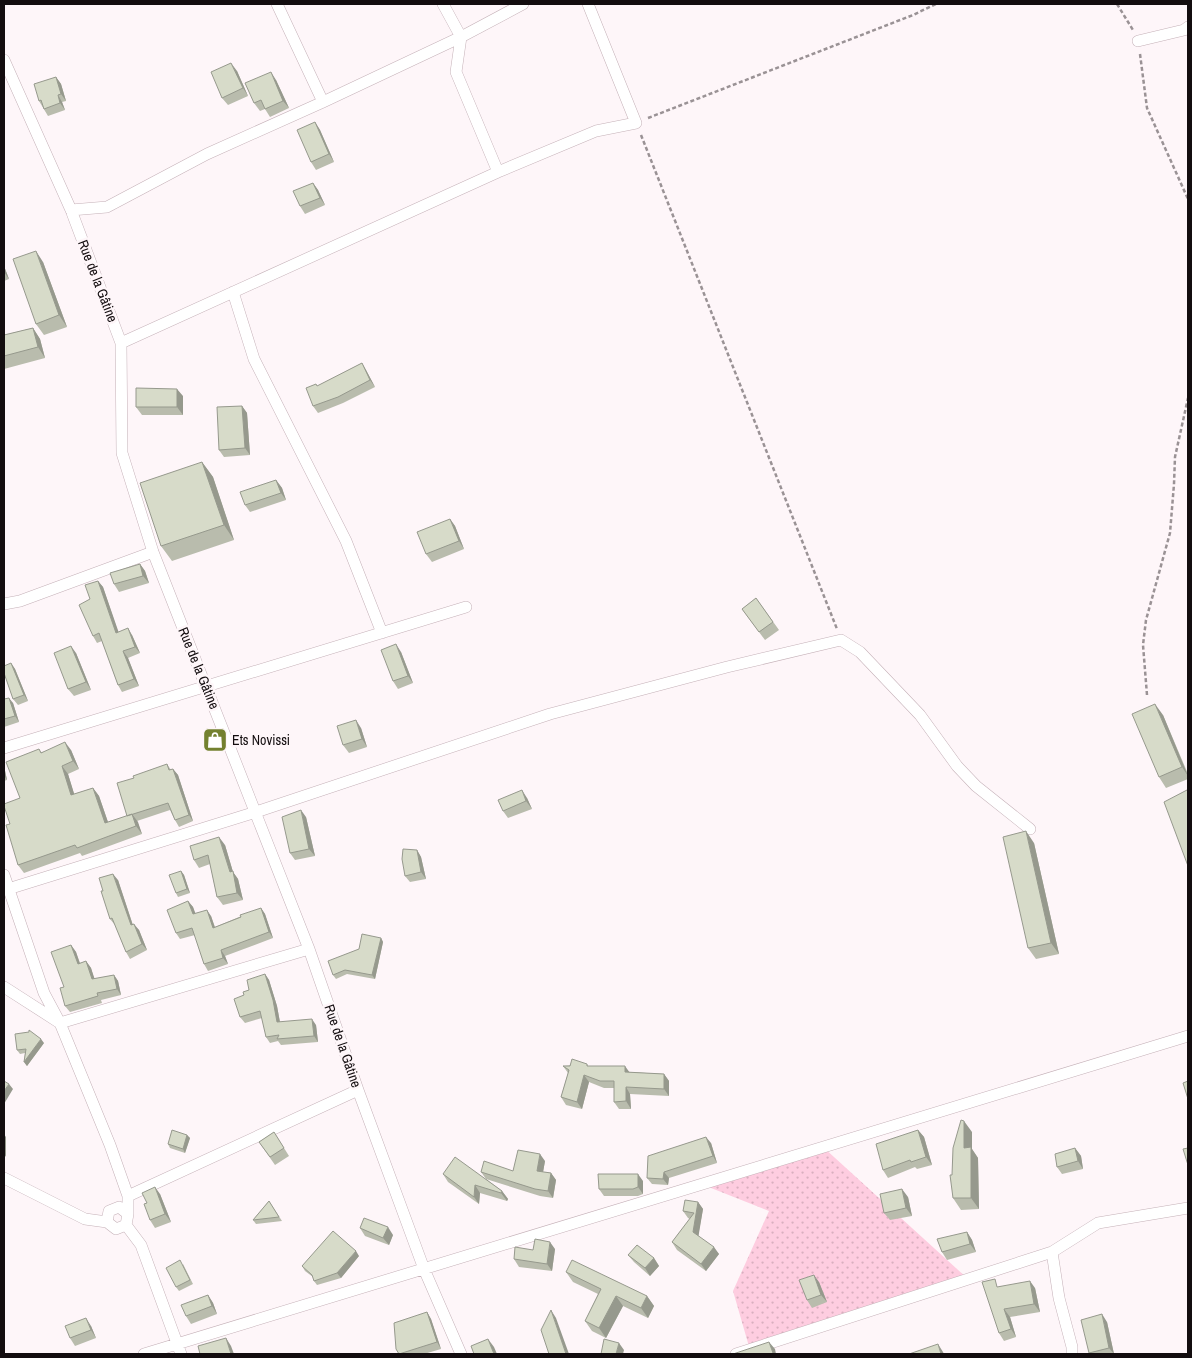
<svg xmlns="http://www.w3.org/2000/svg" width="1192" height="1358" viewBox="0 0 1192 1358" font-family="'Archivo Narrow',sans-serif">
<defs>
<pattern id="grass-dots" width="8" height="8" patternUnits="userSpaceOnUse" patternTransform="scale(1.25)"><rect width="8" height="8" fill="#fecde0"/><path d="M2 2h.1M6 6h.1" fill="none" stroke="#d9afbf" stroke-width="1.8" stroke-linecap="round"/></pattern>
</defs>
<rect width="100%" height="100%" fill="#fef6f9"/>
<path fill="url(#grass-dots)" d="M 823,1147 L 968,1279 L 750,1350 L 733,1291 L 769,1211 L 701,1184 Z"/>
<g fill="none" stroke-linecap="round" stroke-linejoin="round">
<defs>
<path id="street" d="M 277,4 L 323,102
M 443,4 L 461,37 L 456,72 L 498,172
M 1138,41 L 1184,30 L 1188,27
M 4,60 L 71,210 L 121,343 L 122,453 L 153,552 L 309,949 L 358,1090 L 424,1269 L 461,1354
M 71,210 L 107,207 L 207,154 L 323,102 L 461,37 L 523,4
M 233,292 L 254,359 L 346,541 L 382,633
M 121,343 L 498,172 L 596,131 L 636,123 L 588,4
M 4,604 L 20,601 L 153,552
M 4,748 L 466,607
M 4,875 L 44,993 L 60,1023 L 110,1145 L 128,1196 L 128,1214
M 8,889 L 256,812 L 550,714 L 727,667 L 841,640 L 860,652 L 920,715 L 957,766 L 976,786 L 1030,829
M 4,987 L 60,1023 L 309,949
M 4,1178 L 85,1219 L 107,1222
M 128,1196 L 358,1090
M 126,1225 L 116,1229 L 107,1222 L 109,1211 L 119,1207 L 128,1214 L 126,1225 L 141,1245 L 181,1354
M 1052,1252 L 1059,1298 L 1072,1347 L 1072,1354
M 144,1354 L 1188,1036
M 736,1354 L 1052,1252 L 1098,1223 L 1188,1208"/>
</defs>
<use href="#street" stroke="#c5b1b8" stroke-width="12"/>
<path stroke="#9a9295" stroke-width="2.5" stroke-dasharray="4 2.5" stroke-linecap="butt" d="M 1117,4 L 1133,30
M 1140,54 L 1147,108 L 1188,199
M 648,118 L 913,15 L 936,4
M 641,135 L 837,629
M 1147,695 L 1143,645 L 1146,620 L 1170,533 L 1174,484 L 1175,457 L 1188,398"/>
<use href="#street" stroke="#fff" stroke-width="11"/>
</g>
<path fill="#b9bcad" d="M 237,71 L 248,96 L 228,105 L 222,98 Z
M 56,77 L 61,84 L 66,101 L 62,102 L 65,110 L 48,116 L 39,101 Z
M 276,80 L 289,108 L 270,117 L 265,109 L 260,111 L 254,103 Z
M 315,122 L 320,130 L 334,162 L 316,170 L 311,162 Z
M 313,183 L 318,190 L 325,205 L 305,214 L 300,206 Z
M 43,262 L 67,327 L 44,335 L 36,324 Z
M 4,266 L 9,279 L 4,281 Z
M 33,328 L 40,339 L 45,358 L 4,369 L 4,335 Z
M 362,363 L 366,370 L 375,387 L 343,403 L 318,413 L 313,406 L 318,386 Z
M 183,396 L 183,415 L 142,415 L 136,407 Z
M 242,406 L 247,413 L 250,455 L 224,457 L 219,450 Z
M 202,462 L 213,477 L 234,540 L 172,561 L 161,546 Z
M 276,480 L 282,488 L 286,500 L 250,512 L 245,505 Z
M 450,519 L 455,526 L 464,549 L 432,562 L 426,554 Z
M 140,564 L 145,571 L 149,583 L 119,592 L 114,584 Z
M 98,581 L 103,587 L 118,632 L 132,635 L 140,653 L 128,658 L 139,686 L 122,692 L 118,685 L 102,641 L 97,643 L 93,636 L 90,599 Z
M 756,598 L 779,630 L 765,640 L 742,609 Z
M 401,652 L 413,683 L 398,689 L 393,681 Z
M 76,653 L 91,690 L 74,696 L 68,689 Z
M 11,663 L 15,669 L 28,701 L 18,705 L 13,699 Z
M 4,699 L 13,703 L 19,722 L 4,727 Z
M 1163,715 L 1188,774 L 1188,779 L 1166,788 L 1159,777 Z
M 361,728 L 367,747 L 349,753 L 343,745 Z
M 39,749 L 41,752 L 71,750 L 79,769 L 68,774 L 74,794 L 93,788 L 99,796 L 108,822 L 127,816 L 134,778 L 167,764 L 171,770 L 173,769 L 178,775 L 193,821 L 179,827 L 175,820 L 170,810 L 137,821 L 142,834 L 82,856 L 80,853 L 24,873 L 18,865 L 10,824 L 20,798 Z
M 4,766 L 7,780 L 4,781 Z
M 527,798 L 532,809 L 508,818 L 503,811 Z
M 306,817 L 315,856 L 295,860 L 290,853 Z
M 1034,843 L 1059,954 L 1036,959 L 1028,948 Z
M 225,845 L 233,872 L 238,879 L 243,900 L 223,905 L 217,897 L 210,864 L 199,868 L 194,860 Z
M 417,850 L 421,857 L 426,879 L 410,882 L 405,876 Z
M 181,871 L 184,875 L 190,893 L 178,897 L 176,893 Z
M 118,880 L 133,925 L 139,930 L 147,950 L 130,959 L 126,952 L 115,925 L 110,919 L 103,891 Z
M 188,901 L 193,907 L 195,914 L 211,916 L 215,927 L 261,908 L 265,914 L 273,938 L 225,956 L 228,964 L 208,971 L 204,964 L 195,935 L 180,939 L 176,933 Z
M 381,938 L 383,942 L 375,979 L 347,974 L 336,979 L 333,975 L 359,949 Z
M 71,945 L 76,952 L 80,963 L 86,961 L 91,968 L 94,979 L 114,975 L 118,981 L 121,995 L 101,1000 L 102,1003 L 70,1012 L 65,1006 L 64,987 Z
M 265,974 L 269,980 L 277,1006 L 280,1022 L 316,1025 L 318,1042 L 281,1045 L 278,1041 L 270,1043 L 266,1037 L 262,1018 L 245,1023 L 240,1017 L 244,995 Z
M 44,1043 L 27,1066 L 24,1062 L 25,1053 L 20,1054 L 17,1050 Z
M 587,1064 L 588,1066 L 630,1072 L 664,1074 L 669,1081 L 669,1096 L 630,1094 L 631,1109 L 619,1109 L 614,1102 L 614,1088 L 604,1088 L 589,1082 L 582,1109 L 566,1105 L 561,1097 L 568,1073 L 563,1066 Z
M 918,1130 L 924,1137 L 932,1165 L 917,1169 L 915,1167 L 888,1178 L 883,1170 Z
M 274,1132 L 289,1156 L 275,1165 L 259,1142 Z
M 972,1132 L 972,1149 L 978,1158 L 979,1209 L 961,1210 L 953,1198 L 952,1175 Z
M 187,1135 L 190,1138 L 185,1153 L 170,1148 L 168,1144 Z
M 711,1143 L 717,1163 L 669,1178 L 668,1185 L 652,1184 L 647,1178 Z
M 1075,1148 L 1081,1156 L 1083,1169 L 1062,1174 L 1057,1167 Z
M 545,1161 L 543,1172 L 551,1173 L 556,1180 L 553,1198 L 540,1196 L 486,1179 L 502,1191 L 508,1199 L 507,1201 L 480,1193 L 479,1204 L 448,1182 L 443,1174 L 486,1179 L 481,1172 L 513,1171 Z
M 643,1181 L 643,1194 L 638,1196 L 604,1196 L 599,1189 Z
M 160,1194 L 171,1222 L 155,1228 L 150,1220 L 147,1203 Z
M 908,1197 L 912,1216 L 890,1220 L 884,1213 Z
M 269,1201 L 282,1221 L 256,1224 L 253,1220 Z
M 698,1202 L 703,1209 L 698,1236 L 719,1254 L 706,1271 L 677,1250 L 672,1242 L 690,1219 L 688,1218 L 683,1211 Z
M 360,1228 L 393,1235 L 389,1245 L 365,1236 Z
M 967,1232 L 972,1240 L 976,1252 L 947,1260 L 942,1252 Z
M 555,1249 L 552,1271 L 519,1267 L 514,1259 L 533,1250 Z
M 628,1255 L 654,1258 L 659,1266 L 650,1276 L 634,1262 Z
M 359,1256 L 341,1278 L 317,1285 L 314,1281 L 313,1277 L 305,1271 L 302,1266 Z
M 183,1264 L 193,1284 L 179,1291 L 176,1287 Z
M 566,1272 L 647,1296 L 654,1306 L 648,1318 L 623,1306 L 606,1338 L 592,1331 L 585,1321 L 598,1294 L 573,1282 Z
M 819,1282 L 827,1302 L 812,1308 L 807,1300 Z
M 1000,1286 L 1035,1288 L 1040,1312 L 1010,1317 L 1016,1337 L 1004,1341 L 999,1333 Z
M 208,1295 L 213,1303 L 217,1314 L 191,1324 L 186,1316 Z
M 427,1312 L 431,1319 L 441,1349 L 424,1354 L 399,1354 L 396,1349 Z
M 1107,1322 L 1114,1354 L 1090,1354 L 1089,1353 Z
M 91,1326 L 96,1338 L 75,1346 L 70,1338 Z"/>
<path fill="#96998d" d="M 231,63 L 237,71 L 248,96 L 243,88 Z
M 271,72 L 276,80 L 289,108 L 283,101 Z
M 56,77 L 61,84 L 66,101 L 61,94 Z
M 58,95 L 62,102 L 65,110 L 60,103 Z
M 315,122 L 320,130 L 334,162 L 329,154 Z
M 313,183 L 318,190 L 325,205 L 320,198 Z
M 36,251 L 43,262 L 67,327 L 59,315 Z
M 4,266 L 9,279 L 4,272 Z
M 33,328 L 40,339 L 45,358 L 38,347 Z
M 362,363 L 366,370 L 375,387 L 370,380 Z
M 177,389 L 183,396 L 183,415 L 177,407 Z
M 242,406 L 247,413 L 250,455 L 245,448 Z
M 202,462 L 213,477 L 234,540 L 224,525 Z
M 276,480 L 282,488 L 286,500 L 281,493 Z
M 450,519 L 455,526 L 464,549 L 459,541 Z
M 140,564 L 145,571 L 149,583 L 143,576 Z
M 98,581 L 103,587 L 121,639 L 116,633 Z
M 128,628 L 132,635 L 140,653 L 135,647 Z
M 396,644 L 401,652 L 413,683 L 408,676 Z
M 71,646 L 76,653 L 91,690 L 86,682 Z
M 123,651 L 128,658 L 139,686 L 134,679 Z
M 11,663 L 15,669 L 28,701 L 24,695 Z
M 9,698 L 13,703 L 19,722 L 15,716 Z
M 1155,704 L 1163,715 L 1188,776 L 1182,767 Z
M 356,720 L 361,728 L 367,747 L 362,739 Z
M 65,742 L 71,750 L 79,769 L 73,761 Z
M 4,766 L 7,780 L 5,777 Z
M 62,766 L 68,774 L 77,803 L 71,795 Z
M 173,769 L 178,775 L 193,821 L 189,815 Z
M 93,788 L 99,796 L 111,831 L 105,823 Z
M 522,790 L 527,798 L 532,809 L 526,801 Z
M 301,810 L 306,817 L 315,856 L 309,849 Z
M 132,814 L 138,822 L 142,834 L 136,826 Z
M 1026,831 L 1034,843 L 1059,954 L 1051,943 Z
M 219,837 L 225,845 L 233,872 L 238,879 L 243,900 L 237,893 Z
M 417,850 L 421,857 L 426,879 L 421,872 Z
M 181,871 L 184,875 L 190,893 L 187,889 Z
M 113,874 L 118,880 L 135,932 L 131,925 Z
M 188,901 L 193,907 L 198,920 L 193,914 Z
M 261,908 L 265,914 L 273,938 L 269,932 Z
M 207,910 L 211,916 L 217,934 L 213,928 Z
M 134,924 L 139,930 L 147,950 L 142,944 Z
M 381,938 L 383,942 L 375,979 L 372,975 Z
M 71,945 L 76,952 L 82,970 L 78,964 Z
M 221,950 L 225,956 L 228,964 L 223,958 Z
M 86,961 L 91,968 L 97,986 L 92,979 Z
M 265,974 L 269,980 L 277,1006 L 281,1028 L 277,1022 Z
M 114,975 L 118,981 L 121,995 L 117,989 Z
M 312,1019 L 316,1025 L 318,1042 L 314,1036 Z
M 41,1039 L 44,1043 L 27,1066 L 24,1062 Z
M 625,1066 L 630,1073 L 625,1072 Z
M 664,1074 L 669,1081 L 669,1096 L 664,1089 Z
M 584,1075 L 589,1082 L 582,1109 L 577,1102 Z
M 9,1084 L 13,1089 L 4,1104 L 4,1091 Z
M 626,1087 L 630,1094 L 631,1109 L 626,1101 Z
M 964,1121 L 972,1132 L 972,1149 L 978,1158 L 979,1209 L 971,1198 L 964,1148 Z
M 918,1130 L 924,1137 L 932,1165 L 926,1157 Z
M 4,1134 L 6,1137 L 6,1157 L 4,1154 Z
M 187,1135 L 190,1138 L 185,1153 L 183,1149 Z
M 706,1137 L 711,1143 L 717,1163 L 713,1156 Z
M 1075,1148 L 1081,1156 L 1083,1169 L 1078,1161 Z
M 540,1154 L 545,1161 L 542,1178 L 537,1171 Z
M 664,1172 L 669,1178 L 668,1185 L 663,1179 Z
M 551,1173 L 556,1180 L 553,1198 L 548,1191 Z
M 638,1174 L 643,1181 L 643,1194 L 638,1187 Z
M 475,1185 L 480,1193 L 479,1204 L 474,1197 Z
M 155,1187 L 160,1194 L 171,1222 L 165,1214 Z
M 902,1189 L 908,1197 L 912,1216 L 906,1208 Z
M 502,1191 L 508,1199 L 507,1201 L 501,1193 Z
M 698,1202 L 703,1209 L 698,1239 L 693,1232 Z
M 388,1227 L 393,1235 L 389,1245 L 383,1238 Z
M 967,1232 L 972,1240 L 976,1252 L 970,1244 Z
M 550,1242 L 555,1249 L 552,1271 L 547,1264 Z
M 714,1247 L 719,1254 L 706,1271 L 701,1264 Z
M 356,1251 L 359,1256 L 341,1278 L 337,1273 Z
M 654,1258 L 659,1266 L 650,1276 L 645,1268 Z
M 814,1275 L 819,1282 L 827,1302 L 821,1295 Z
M 1030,1281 L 1035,1288 L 1040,1312 L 1034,1304 Z
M 208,1295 L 213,1303 L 217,1314 L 212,1306 Z
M 616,1296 L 623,1306 L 606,1338 L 599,1328 Z
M 647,1296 L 654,1306 L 648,1318 L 641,1308 Z
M 1004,1309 L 1010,1317 L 1016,1337 L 1011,1329 Z
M 551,1310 L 556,1318 L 569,1354 L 566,1354 Z
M 427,1312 L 431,1319 L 441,1349 L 437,1342 Z
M 1102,1314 L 1107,1322 L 1114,1354 L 1109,1348 Z
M 86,1318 L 91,1326 L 96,1338 L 91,1330 Z
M 226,1338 L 231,1346 L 234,1354 L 231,1354 Z
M 488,1339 L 494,1347 L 497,1354 L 494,1354 Z
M 769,1342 L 775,1349 L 776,1354 L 774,1354 L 773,1353 Z
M 619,1343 L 624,1350 L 623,1354 L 616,1354 Z
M 938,1344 L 943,1352 L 944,1354 L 941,1354 Z"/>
<path fill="#d7dbc9" stroke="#96998d" d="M 231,63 L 243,88 L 222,98 L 211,72 Z
M 271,72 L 283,101 L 265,109 L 261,100 L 254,103 L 245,83 Z
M 56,77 L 61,94 L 58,95 L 60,103 L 44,109 L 41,100 L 39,101 L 34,84 Z
M 315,122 L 329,154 L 311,162 L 297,130 Z
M 313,183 L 320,198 L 300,206 L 293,191 Z
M 36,251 L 59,315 L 36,324 L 13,259 Z
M 33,328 L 38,347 L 4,356 L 4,335 Z
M 362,363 L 370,380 L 338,397 L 313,406 L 306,388 L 316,384 L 317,386 Z
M 136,388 L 177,389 L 177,407 L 136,407 Z
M 242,406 L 245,448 L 219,450 L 217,407 Z
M 202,462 L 224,525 L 161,546 L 140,483 Z
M 276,480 L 281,493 L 245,505 L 240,492 Z
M 450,519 L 459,541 L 426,554 L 417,532 Z
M 140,564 L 143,576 L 114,584 L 110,573 Z
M 98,581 L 116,633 L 128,628 L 135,647 L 123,651 L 134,679 L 118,685 L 99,633 L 93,636 L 79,605 L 90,599 L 85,585 Z
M 756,598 L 773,622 L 759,632 L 742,609 Z
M 396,644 L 408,676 L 393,681 L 381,650 Z
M 71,646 L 86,682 L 68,689 L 54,653 Z
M 11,663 L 24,695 L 13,699 L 4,673 L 4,666 Z
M 9,698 L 15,716 L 4,719 L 4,699 Z
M 1155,704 L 1182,767 L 1159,777 L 1132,714 Z
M 356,720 L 362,739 L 343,745 L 337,726 Z
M 65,742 L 73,761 L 62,766 L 71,795 L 93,788 L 105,823 L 132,814 L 136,826 L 77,848 L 75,845 L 18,865 L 6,825 L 10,824 L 4,806 L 4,804 L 20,798 L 6,762 L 39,749 L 41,753 Z
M 167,764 L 169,770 L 173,769 L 189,815 L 175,820 L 168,803 L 127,816 L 117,783 L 134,778 L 133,776 Z
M 522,790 L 526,801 L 503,811 L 498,800 Z
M 1187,790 L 1188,792 L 1188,866 L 1164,802 Z
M 301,810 L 309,849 L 290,853 L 282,817 Z
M 1026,831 L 1051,943 L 1028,948 L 1003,837 Z
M 219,837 L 230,872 L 233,871 L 237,893 L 217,897 L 208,855 L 194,860 L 190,846 Z
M 403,849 L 417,850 L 421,872 L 405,876 L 402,859 Z
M 181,871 L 187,889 L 176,893 L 169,875 Z
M 113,874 L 131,925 L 134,924 L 142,944 L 126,952 L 112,918 L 110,919 L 101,891 L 103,891 L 99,878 Z
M 188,901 L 193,914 L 207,910 L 213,928 L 241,917 L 240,915 L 261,908 L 269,932 L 221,950 L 223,958 L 204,964 L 192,928 L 176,933 L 167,910 Z
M 362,934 L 381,938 L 372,975 L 345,970 L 333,975 L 328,961 L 359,949 Z
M 71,945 L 78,964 L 86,961 L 92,979 L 114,975 L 117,989 L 97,993 L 98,996 L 65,1006 L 60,988 L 64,987 L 51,952 Z
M 265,974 L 273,1000 L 277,1022 L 312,1019 L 314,1036 L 277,1039 L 279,1035 L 266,1037 L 260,1011 L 240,1017 L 234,999 L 244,995 L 243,992 L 249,990 L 247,980 Z
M 29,1030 L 41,1039 L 24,1062 L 26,1049 L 17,1050 L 15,1034 L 29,1032 Z
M 572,1059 L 587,1064 L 587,1066 L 625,1066 L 625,1072 L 664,1074 L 664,1089 L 626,1087 L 626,1101 L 614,1102 L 614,1081 L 600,1081 L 584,1075 L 577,1102 L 561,1097 L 569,1070 L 563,1066 L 570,1066 Z
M 4,1081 L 9,1084 L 4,1091 Z
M 1188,1081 L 1188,1099 L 1183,1083 Z
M 961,1120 L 964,1121 L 964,1148 L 971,1147 L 971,1198 L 953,1198 L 950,1175 L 952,1175 L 953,1148 Z
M 172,1130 L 187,1135 L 183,1149 L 168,1144 Z
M 918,1130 L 926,1157 L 911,1162 L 910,1160 L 883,1170 L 876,1144 Z
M 274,1132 L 284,1148 L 270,1157 L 259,1142 Z
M 706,1137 L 713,1156 L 664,1172 L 663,1179 L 647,1178 L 648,1156 Z
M 1075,1148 L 1078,1161 L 1057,1167 L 1055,1154 Z
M 1188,1148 L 1188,1165 L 1183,1149 Z
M 518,1150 L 540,1154 L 537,1171 L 551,1173 L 548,1191 L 535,1189 L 481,1172 L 484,1161 L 513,1171 Z
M 455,1157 L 502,1191 L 501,1193 L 475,1185 L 474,1197 L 443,1174 Z
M 598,1174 L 638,1174 L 638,1187 L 633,1189 L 599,1189 Z
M 155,1187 L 165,1214 L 150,1220 L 144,1204 L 147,1203 L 142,1193 Z
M 902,1189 L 906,1208 L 884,1213 L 880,1194 Z
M 685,1200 L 698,1202 L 693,1232 L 714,1247 L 701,1264 L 672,1242 L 694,1213 L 683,1211 Z
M 269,1201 L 279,1217 L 253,1220 Z
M 364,1218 L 388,1227 L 383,1238 L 360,1228 Z
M 333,1231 L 356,1251 L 337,1273 L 314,1281 L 312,1275 L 302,1266 Z
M 967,1232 L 970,1244 L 942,1252 L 937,1239 Z
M 535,1239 L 550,1242 L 547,1264 L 514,1259 L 515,1247 L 533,1250 Z
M 637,1245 L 654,1258 L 645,1268 L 628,1255 Z
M 180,1260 L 190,1280 L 176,1287 L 166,1268 Z
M 572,1260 L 647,1296 L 641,1308 L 616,1296 L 599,1328 L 585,1321 L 601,1289 L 566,1272 Z
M 814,1275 L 821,1295 L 807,1300 L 799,1280 Z
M 995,1279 L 997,1287 L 1030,1281 L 1034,1304 L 1004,1309 L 1011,1329 L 999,1333 L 982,1282 Z
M 208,1295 L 212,1306 L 186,1316 L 181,1305 Z
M 551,1310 L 566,1354 L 549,1354 L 541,1330 Z
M 427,1312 L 437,1342 L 399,1354 L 396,1349 L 394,1323 Z
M 1102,1314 L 1109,1348 L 1089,1353 L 1081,1320 Z
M 86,1318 L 91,1330 L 70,1338 L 65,1326 Z
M 226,1338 L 231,1354 L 200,1354 L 198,1346 Z
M 488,1339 L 494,1354 L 474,1354 L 471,1346 Z
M 604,1339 L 619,1343 L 616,1354 L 601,1354 Z
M 769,1342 L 773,1353 L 771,1354 L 733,1354 Z
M 938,1344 L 941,1354 L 909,1354 Z"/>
<defs>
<symbol id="shop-square" viewBox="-11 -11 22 22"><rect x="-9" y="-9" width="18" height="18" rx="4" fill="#73812f" stroke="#fef6f9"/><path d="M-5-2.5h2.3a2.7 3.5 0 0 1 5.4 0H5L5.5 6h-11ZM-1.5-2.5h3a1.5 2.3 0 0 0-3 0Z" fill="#fff"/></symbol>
</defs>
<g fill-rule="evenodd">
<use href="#shop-square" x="201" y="726" width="28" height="28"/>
</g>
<g text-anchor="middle" stroke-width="5" stroke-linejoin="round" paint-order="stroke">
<g font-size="14" fill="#130d0f" stroke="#fef6f9">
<text transform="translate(98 281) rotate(69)" y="5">Rue de la Gâtine</text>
<text transform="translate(199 668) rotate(68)" y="5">Rue de la Gâtine</text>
<text transform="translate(343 1046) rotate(71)" y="5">Rue de la Gâtine</text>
</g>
<g font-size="14" fill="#130d0f" stroke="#fef6f9" text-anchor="start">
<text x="232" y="745">Ets Novissi</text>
</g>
</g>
<rect width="1192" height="1358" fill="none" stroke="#130d0f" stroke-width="10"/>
</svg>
